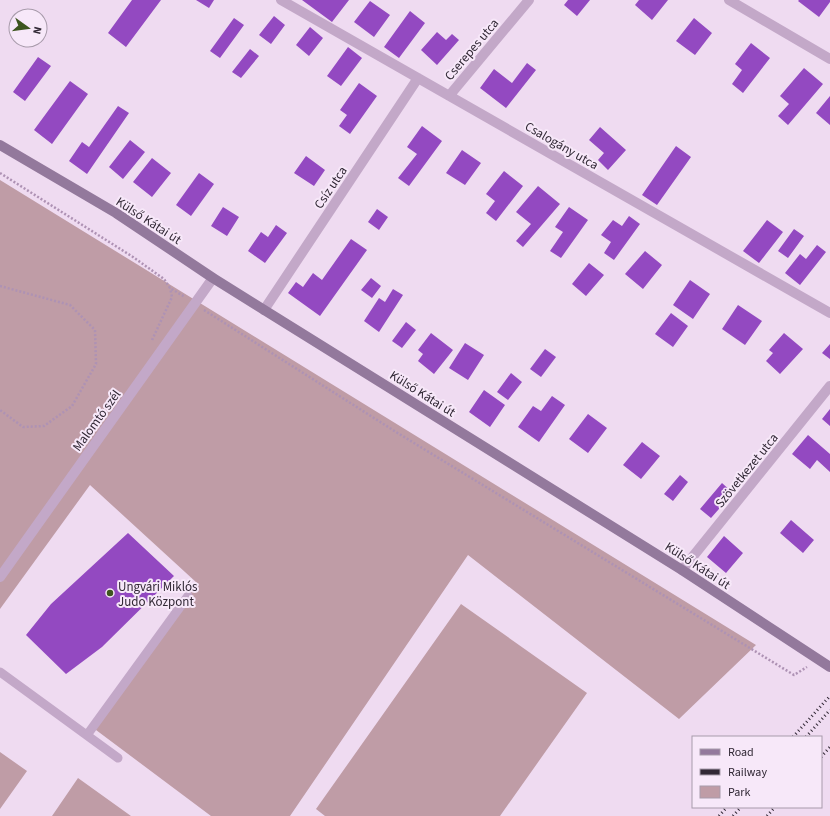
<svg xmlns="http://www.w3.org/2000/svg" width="830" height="816" viewBox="0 0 830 816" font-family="'Source Sans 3',sans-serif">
<rect width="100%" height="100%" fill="#efdbf1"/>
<path fill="#bf9ca6" d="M 0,180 L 756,645 L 679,719 L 468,555 L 290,816 L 211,816 L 92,727 L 197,583 L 90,485 L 0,609 Z
M 461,604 L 587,693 L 500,816 L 325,816 L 316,809 Z
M 0,752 L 27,771 L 0,809 Z
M 78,778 L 131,816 L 52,816 Z"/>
<path fill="#9349c1" d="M 132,0 L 161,0 L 126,47 L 108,33 Z
M 196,0 L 214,0 L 209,8 Z
M 302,0 L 349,0 L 332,22 Z
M 568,0 L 590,0 L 577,16 L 564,5 Z
M 639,0 L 668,0 L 652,20 L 635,5 Z
M 799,0 L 830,0 L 830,2 L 819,17 L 798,1 Z
M 370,1 L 390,15 L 374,37 L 354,22 Z
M 410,11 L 425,23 L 399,58 L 384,47 Z
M 274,16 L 285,25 L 271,44 L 259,35 Z
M 234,18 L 244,25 L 220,58 L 210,51 Z
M 694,18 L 712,33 L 695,55 L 676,41 Z
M 310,27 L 323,38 L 309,56 L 296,45 Z
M 437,32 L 446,40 L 452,34 L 459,40 L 437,65 L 421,50 Z
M 751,43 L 770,58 L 743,93 L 732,84 L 742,70 L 735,64 Z
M 348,47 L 362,58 L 341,86 L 327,76 Z
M 250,49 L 259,56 L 241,78 L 232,72 Z
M 38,57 L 51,66 L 25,101 L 13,92 Z
M 527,63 L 536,70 L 506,108 L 480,88 L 494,69 L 512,83 Z
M 804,68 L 823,84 L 788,125 L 778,116 L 789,104 L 780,96 Z
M 70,81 L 88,94 L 52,144 L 34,130 Z
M 359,83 L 377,96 L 350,134 L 339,126 L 347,115 L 340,110 Z
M 830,96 L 830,125 L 816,113 Z
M 118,106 L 129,113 L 87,174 L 69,161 L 82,142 L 89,147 Z
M 422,126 L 442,141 L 409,186 L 398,178 L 417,154 L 407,147 Z
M 600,127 L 626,150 L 608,170 L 598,160 L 604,153 L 589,140 Z
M 130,140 L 145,152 L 123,179 L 109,167 Z
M 676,146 L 691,157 L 657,205 L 642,195 Z
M 462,150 L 481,163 L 465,185 L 446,173 Z
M 306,156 L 325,170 L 314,186 L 294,173 Z
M 152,158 L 171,173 L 152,197 L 133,182 Z
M 504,171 L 523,186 L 496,221 L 486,213 L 495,201 L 486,194 Z
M 199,173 L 214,184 L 191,216 L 176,205 Z
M 538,186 L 560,204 L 523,247 L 516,241 L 531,224 L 516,212 Z
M 223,207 L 239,217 L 227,236 L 211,226 Z
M 569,207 L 588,220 L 561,258 L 550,251 L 563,232 L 555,227 Z
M 377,209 L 388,217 L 379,230 L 368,222 Z
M 629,216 L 640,224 L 614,260 L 604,253 L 611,242 L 601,235 L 613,220 L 622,226 Z
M 767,220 L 783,232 L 759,263 L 743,251 Z
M 276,225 L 287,233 L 265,263 L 248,251 L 261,232 L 268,237 Z
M 794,229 L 804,236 L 788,258 L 778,251 Z
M 351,239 L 367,250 L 320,316 L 288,293 L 296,282 L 303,287 L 313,273 L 322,280 Z
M 817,245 L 826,252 L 800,285 L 785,273 L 800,254 L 806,259 Z
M 645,251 L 662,265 L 643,289 L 625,274 Z
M 589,263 L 604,275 L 586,296 L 572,284 Z
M 371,278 L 381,286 L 372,298 L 361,290 Z
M 690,280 L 710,294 L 693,319 L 673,305 Z
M 393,289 L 403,295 L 379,332 L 364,321 L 379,298 L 385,302 Z
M 738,305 L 762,321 L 745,345 L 722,329 Z
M 671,313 L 688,326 L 673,347 L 655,334 Z
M 406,322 L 416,330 L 402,348 L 392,341 Z
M 431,333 L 453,350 L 434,374 L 418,361 L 423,354 L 418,350 Z
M 784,333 L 803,349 L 780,374 L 766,361 L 773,353 L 769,350 Z
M 465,343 L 484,355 L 468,380 L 449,368 Z
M 830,344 L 830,359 L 822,353 Z
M 545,349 L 556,357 L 541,377 L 530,369 Z
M 511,373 L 522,382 L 508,400 L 497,392 Z
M 484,390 L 505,405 L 490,427 L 469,412 Z
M 552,396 L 565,405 L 539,442 L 518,427 L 533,406 L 541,411 Z
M 830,409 L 830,426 L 822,419 Z
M 588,414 L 607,428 L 588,453 L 569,439 Z
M 808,435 L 830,454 L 830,472 L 817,460 L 810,469 L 792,454 Z
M 642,442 L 660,456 L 641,479 L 623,465 Z
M 680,475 L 688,482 L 673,501 L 664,494 Z
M 722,483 L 733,493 L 711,518 L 700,509 Z
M 791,520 L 814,540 L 803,553 L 780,533 Z
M 128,533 L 174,576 L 102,647 L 66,674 L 26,635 L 51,604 Z
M 724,536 L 743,553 L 726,573 L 707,557 Z"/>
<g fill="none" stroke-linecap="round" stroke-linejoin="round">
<path stroke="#ae92b4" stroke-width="2.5" stroke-dasharray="2 2" stroke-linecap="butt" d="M 0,173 L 133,257 L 164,279 L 170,288 L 185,297
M 0,286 L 70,305 L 95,330 L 96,364 L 72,406 L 44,426 L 23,427 L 0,410
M 204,310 L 396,432 L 794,675 L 807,667
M 152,340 L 172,297 L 170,288"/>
<path stroke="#c3a8c8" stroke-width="9" d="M 0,672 L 118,758
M 87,735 L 188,596"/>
<path stroke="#c3a8c8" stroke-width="10" d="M 281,0 L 830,313
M 729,0 L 830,59
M 449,96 L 529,0
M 264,310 L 418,78
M 682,570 L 830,386
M 0,577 L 213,278"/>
<path stroke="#93799c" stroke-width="10" d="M 0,145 L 116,213 L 213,278 L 682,570 L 830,667"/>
<path stroke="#312835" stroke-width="3" stroke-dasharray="1 3" stroke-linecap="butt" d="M 793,737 L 830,696
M 806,737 L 830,710
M 821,757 L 830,747
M 719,816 L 727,807
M 733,816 L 741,807
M 767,816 L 775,807"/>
</g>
<circle fill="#3d551f" stroke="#f7e8f9" stroke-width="1.5" cx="110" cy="593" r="4"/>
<g text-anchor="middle" stroke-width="4" stroke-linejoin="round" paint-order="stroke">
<g font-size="13" fill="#312835" stroke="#f7e8f9">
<text transform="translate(471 49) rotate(-50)" y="5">Cserepes utca</text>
<text transform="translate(562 145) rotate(30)" y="5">Csalogány utca</text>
<text transform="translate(330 187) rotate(-56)" y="5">Csíz utca</text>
<text transform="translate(149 220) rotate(33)" y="5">Külső Kátai út</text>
<text transform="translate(423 393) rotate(32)" y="5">Külső Kátai út</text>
<text transform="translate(96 420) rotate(-54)" y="5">Malomtó szél</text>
<text transform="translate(746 470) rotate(-51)" y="5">Szövetkezet utca</text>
<text transform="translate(698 565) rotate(33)" y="5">Külső Kátai út</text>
</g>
<g font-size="13" fill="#312835" stroke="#f7e8f9" text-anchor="start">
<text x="118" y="591">Ungvári Miklós<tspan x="118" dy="15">Judo Központ</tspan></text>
</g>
</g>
<rect x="692" y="736" width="130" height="72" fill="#f7e8f9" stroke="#a89bab"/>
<rect x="700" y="749" width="20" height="6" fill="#93799c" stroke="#a89bab"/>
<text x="728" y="756" font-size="12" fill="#312835">Road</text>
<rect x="700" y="769" width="20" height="6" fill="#312835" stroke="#a89bab"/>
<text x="728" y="776" font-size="12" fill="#312835">Railway</text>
<rect x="700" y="786" width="20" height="12" fill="#bf9ca6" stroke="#a89bab"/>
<text x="728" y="796" font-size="12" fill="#312835">Park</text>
<g transform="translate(28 28) rotate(104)"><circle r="19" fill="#f7e8f9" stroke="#a89bab"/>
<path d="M0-3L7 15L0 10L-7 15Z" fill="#3d551f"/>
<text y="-6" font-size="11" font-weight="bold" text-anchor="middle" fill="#312835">N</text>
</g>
</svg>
